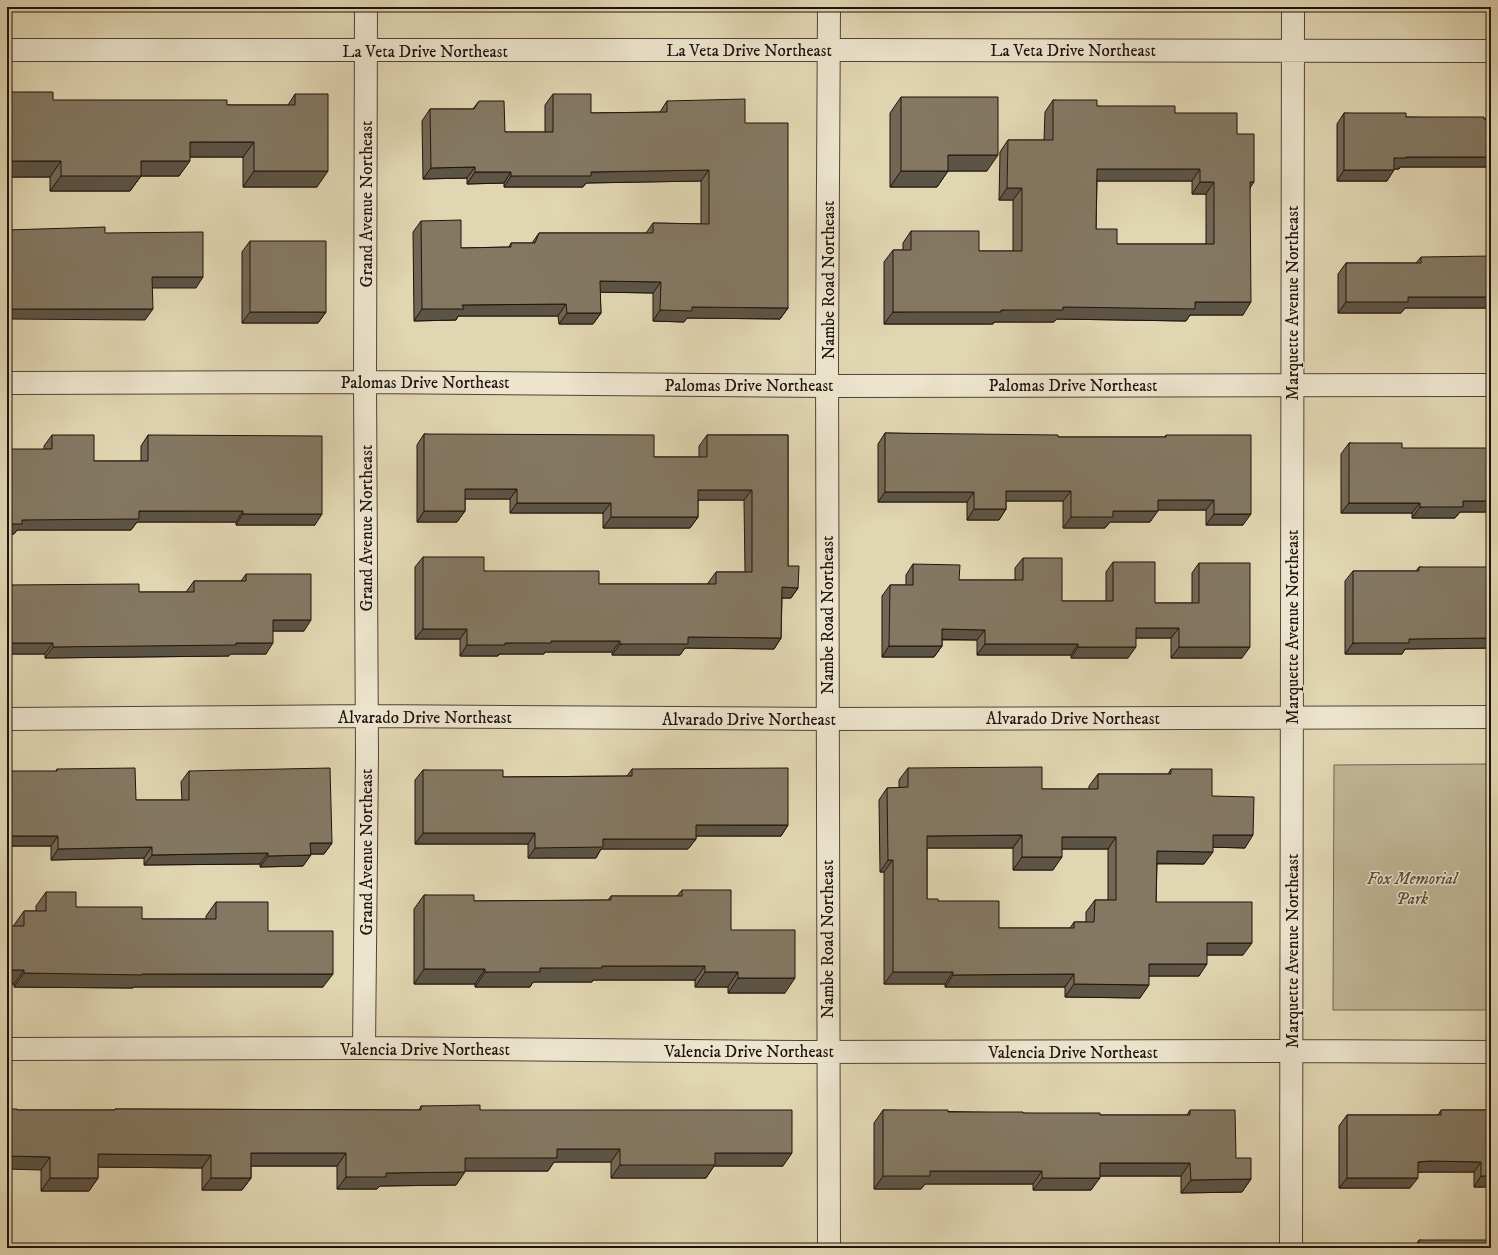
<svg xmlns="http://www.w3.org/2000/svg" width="1498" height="1255" viewBox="0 0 1498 1255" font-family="'IM FELL DW Pica',serif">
<rect width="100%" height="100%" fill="#e1d6b2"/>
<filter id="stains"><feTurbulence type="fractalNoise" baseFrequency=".005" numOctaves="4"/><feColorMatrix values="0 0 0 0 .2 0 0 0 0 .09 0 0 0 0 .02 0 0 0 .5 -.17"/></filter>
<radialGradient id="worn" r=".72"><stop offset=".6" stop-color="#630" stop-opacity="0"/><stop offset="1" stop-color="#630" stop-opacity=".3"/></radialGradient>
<path fill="#c0b596" stroke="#706452" d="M 1491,764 L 1491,1010 L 1333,1010 L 1334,765 Z"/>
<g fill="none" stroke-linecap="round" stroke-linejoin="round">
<defs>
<path id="minor" d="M 7,50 L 856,50 L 1491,51
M 7,383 L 365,382 L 827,386 L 1491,385
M 7,719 L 366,716 L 827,719 L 1491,717
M 364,1048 L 367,754 L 365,382 L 366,7
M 7,1049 L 364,1048 L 801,1052 L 1292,1051 L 1491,1052
M 829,1248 L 827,356 L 829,7
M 1291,1248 L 1293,7"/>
</defs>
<use href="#minor" stroke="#504436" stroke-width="24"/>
<use href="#minor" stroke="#ece4cd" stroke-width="22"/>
</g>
<path fill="#726755" stroke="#20130d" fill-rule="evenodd" d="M 295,94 L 317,187 L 243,187 L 243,157 L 190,157 L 179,176 L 141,176 L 130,191 L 50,191 L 50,177 L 7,177 L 227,105 L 288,105 Z
M 553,94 L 591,113 L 660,112 L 667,101 L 745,123 L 788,308 L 780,319 L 687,318 L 684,322 L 653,321 L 653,293 L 600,292 L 601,313 L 593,324 L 559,324 L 558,316 L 458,316 L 456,320 L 414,321 L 413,232 L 421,221 L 461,248 L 509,247 L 511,243 L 532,243 L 539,233 L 646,233 L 653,223 L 701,224 L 701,181 L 586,183 L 583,187 L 504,187 L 504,183 L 467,184 L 467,178 L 423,179 L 422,121 L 430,109 L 473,109 L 479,101 L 505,132 L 545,132 L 545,105 Z
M 901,97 L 987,171 L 948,171 L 937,187 L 890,187 L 890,113 Z
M 1053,100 L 1097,106 L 1175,113 L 1237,134 L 1250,188 L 1243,315 L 1190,315 L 1186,321 L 1057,319 L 1054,322 L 994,322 L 993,324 L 884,324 L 884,262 L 893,250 L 903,250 L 903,243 L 911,231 L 979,251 L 1013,251 L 1013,200 L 999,200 L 1000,152 L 1008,140 L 1044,140 L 1045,112 ZM 1097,181 L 1192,181 L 1192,194 L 1206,194 L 1206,244 L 1117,244 L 1096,229 Z
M 1344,113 L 1406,117 L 1491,119 L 1491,184 L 1489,184 L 1489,167 L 1400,167 L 1399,169 L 1394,169 L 1387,181 L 1337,181 L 1337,124 Z
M 250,241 L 326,312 L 318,323 L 242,323 L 242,252 Z
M 1421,257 L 1491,308 L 1405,308 L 1401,313 L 1338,313 L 1338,274 L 1346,263 L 1416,263 Z
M 885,433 L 1058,437 L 1165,437 L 1166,435 L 1243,525 L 1206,525 L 1206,510 L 1158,510 L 1150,522 L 1110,522 L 1105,528 L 1063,528 L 1063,501 L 1006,501 L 1006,509 L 999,520 L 967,520 L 967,502 L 878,502 L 878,444 Z
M 424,434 L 654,457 L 699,457 L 699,446 L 707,435 L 788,435 L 788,566 L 798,588 L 791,598 L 782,598 L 781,638 L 774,649 L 685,648 L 680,655 L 612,655 L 612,652 L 545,652 L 544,654 L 499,654 L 498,656 L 460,656 L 460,639 L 415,639 L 415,567 L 423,557 L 484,571 L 599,584 L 708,584 L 708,583 L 716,572 L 745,572 L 744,500 L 698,500 L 698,517 L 690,528 L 603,528 L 603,513 L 510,513 L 510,499 L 465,499 L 465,511 L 457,522 L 417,522 L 417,445 Z
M 52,435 L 94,461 L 141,461 L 141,446 L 148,435 L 315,525 L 236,525 L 236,522 L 137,522 L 131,530 L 17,530 L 14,534 L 7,534 L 44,449 L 44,446 Z
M 1349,443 L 1402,448 L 1491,512 L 1460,512 L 1455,518 L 1412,518 L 1412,513 L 1341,513 L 1341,454 Z
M 1023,558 L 1062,601 L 1106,601 L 1106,572 L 1113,562 L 1155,603 L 1192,603 L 1192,573 L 1199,563 L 1242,658 L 1171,658 L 1171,638 L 1136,638 L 1128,658 L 1071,658 L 1071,655 L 977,655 L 977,640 L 942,640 L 942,646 L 934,657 L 882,657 L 882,596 L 890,585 L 906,585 L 906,575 L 913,564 L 959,580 L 1015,580 L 1015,568 Z
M 1419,567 L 1491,574 L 1491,648 L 1405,649 L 1402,654 L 1345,654 L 1345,581 L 1353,571 L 1416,571 Z
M 246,574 L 304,631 L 273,631 L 266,654 L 231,654 L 229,656 L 45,658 L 45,654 L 7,654 L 139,592 L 186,592 L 194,581 L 241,581 Z
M 908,768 L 1042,789 L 1089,789 L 1089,786 L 1098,774 L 1168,774 L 1171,769 L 1212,796 L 1245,848 L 1213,847 L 1204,864 L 1157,864 L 1156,902 L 1243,955 L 1207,955 L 1199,976 L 1149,976 L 1140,998 L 1065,997 L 1065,987 L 945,987 L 945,984 L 884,984 L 884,872 L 880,872 L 879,800 L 887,788 L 899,788 L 899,780 ZM 927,848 L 1013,848 L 1013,870 L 1053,870 L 1062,849 L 1108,849 L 1108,900 L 1095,900 L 1086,912 L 1086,922 L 1074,922 L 1070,928 L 999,928 L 938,901 L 927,899 Z
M 57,769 L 136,800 L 182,800 L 181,782 L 189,771 L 332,843 L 324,854 L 311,854 L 303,866 L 260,867 L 260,864 L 144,865 L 144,858 L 51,860 L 51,846 L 7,846 Z
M 632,769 L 788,825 L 781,836 L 696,836 L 696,839 L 688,849 L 601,849 L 596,858 L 528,858 L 528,844 L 415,844 L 415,780 L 423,770 L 503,777 L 627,776 Z
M 682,890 L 731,930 L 785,993 L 728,993 L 728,987 L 695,987 L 695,980 L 593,980 L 592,982 L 533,982 L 530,987 L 475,987 L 475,984 L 414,984 L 414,909 L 424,895 L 474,901 L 608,900 L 611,896 L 677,896 Z
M 46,892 L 76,907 L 142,919 L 206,919 L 206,916 L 216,902 L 268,931 L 323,987 L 133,987 L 133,988 L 14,987 L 14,984 L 7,984 L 14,925 L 24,911 L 36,911 L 36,906 Z
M 421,1106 L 480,1110 L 783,1166 L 714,1166 L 706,1178 L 611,1178 L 611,1162 L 554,1162 L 548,1171 L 465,1171 L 456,1185 L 380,1186 L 377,1189 L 337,1189 L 337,1166 L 251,1166 L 251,1178 L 242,1190 L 202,1190 L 202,1168 L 98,1167 L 98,1178 L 89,1191 L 41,1191 L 41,1170 L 17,1110 L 114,1110 L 115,1109 L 419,1110 Z
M 883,1110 L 1100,1115 L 1187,1115 L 1190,1110 L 1236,1158 L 1251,1179 L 1242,1192 L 1181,1193 L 1181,1176 L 1100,1176 L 1091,1190 L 1033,1190 L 1033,1184 L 925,1184 L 921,1189 L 874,1189 L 874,1123 Z
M 1441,1110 L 1491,1110 L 1491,1187 L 1474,1187 L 1474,1172 L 1418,1172 L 1410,1188 L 1339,1188 L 1339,1126 L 1347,1115 L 1438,1115 Z
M 1419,1240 L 1491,1248 L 1414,1248 Z"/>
<path fill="#5c5445" stroke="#20130d" d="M 190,142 L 254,142 L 243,157 L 179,157 Z
M 948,155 L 998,155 L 987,171 L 937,171 Z
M 1406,157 L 1491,157 L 1491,165 L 1489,167 L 1400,167 L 1399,169 L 1387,169 L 1394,158 Z
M 7,161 L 61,161 L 50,177 L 7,177 Z
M 141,161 L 190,161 L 179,176 L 141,176 L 130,191 L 50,191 L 61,176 Z
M 475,167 L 467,178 L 423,179 L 431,168 Z
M 1097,169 L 1200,169 L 1192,181 L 1088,181 Z
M 709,170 L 701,181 L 586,183 L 583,187 L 504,187 L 511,176 L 591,172 Z
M 1344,170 L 1394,170 L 1387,181 L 1337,181 Z
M 254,171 L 328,171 L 317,187 L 243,187 Z
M 901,171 L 948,171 L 937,187 L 890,187 Z
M 475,172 L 511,172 L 504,183 L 467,184 Z
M 1200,182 L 1214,182 L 1206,194 L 1192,194 Z
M 1250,182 L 1254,182 L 1246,194 Z
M 1007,188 L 1022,188 L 1013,200 L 999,200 Z
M 152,277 L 203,277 L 196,288 L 145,288 Z
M 600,281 L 661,282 L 653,293 L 592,292 Z
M 1408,297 L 1491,297 L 1491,308 L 1405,308 L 1401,313 L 1338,313 L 1346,302 Z
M 1195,302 L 1251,302 L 1243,315 L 1190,315 L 1186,321 L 1057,319 L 1054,322 L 994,322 L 993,324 L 884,324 L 893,312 L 1001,310 L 1063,307 Z
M 566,304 L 558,316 L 458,316 L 456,320 L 414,321 L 422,309 L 462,305 Z
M 692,307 L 788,308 L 780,319 L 687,318 L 684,322 L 653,321 L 660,310 Z
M 7,309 L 153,309 L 145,320 L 7,319 Z
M 250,312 L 326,312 L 318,323 L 242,323 Z
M 567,313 L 601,313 L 593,324 L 559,324 Z
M 465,489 L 517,489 L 510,499 L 457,499 Z
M 698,490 L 752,490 L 744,500 L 690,500 Z
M 1006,491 L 1071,491 L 1063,501 L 999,501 Z
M 885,492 L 974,492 L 967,502 L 878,502 Z
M 1158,500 L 1214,500 L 1206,510 L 1150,510 Z
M 1463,501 L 1491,501 L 1491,512 L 1460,512 L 1455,518 L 1412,518 L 1420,507 Z
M 517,503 L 611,503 L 603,513 L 510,513 Z
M 1349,503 L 1420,503 L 1412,513 L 1341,513 Z
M 974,509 L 1006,509 L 999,520 L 967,520 Z
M 139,511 L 243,511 L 236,522 L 137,522 L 131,530 L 17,530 L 14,534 L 7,534 L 7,524 L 22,520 Z
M 424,511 L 465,511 L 457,522 L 417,522 Z
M 1113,511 L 1158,511 L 1150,522 L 1110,522 L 1105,528 L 1063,528 L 1071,517 Z
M 243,514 L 322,514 L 315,525 L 236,525 Z
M 1214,514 L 1251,514 L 1243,525 L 1206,525 Z
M 611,517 L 698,517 L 690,528 L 603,528 Z
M 782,587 L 798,588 L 791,598 L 775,598 Z
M 273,620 L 311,620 L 304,631 L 266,631 Z
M 1136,628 L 1179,628 L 1171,638 L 1128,638 Z
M 423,629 L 467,629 L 460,639 L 415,639 Z
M 942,629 L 985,630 L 977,640 L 934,639 Z
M 688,637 L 781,638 L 774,649 L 685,648 L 680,655 L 612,655 L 620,644 Z
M 1491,638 L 1491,648 L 1405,649 L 1402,654 L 1345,654 L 1353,643 L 1409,639 Z
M 551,641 L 620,641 L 612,652 L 545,652 L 544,654 L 499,654 L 498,656 L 460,656 L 467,645 Z
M 7,643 L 53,643 L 45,654 L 7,654 Z
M 236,643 L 273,643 L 266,654 L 231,654 L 229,656 L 45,658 L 53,647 Z
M 985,644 L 1078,644 L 1071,655 L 977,655 Z
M 889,646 L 942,646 L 934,657 L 882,657 Z
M 1078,647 L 1136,647 L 1128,658 L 1071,658 Z
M 1179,647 L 1250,647 L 1242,658 L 1171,658 Z
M 696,825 L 788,825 L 781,836 L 688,836 Z
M 423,833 L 535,833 L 528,844 L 415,844 Z
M 1022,835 L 1013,848 L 918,848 L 927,836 Z
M 1213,835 L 1253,835 L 1245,848 L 1204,847 Z
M 7,836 L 58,836 L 51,846 L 7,846 Z
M 1062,837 L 1116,837 L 1108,849 L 1053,849 Z
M 603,839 L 696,839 L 688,849 L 601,849 L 596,858 L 528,858 L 535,848 Z
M 310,843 L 332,843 L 324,854 L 303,854 Z
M 152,847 L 144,858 L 51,860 L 58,849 Z
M 1157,851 L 1213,852 L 1204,864 L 1148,863 Z
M 268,853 L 260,864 L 144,865 L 152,855 Z
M 311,855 L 303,866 L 260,867 L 268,856 Z
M 1022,857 L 1062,857 L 1053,870 L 1013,870 Z
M 888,860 L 893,860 L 884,872 L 880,872 Z
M 1207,943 L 1252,943 L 1243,955 L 1199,955 Z
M 1149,964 L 1207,964 L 1199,976 L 1141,976 Z
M 602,966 L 705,966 L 695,980 L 593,980 L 592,982 L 533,982 L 530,987 L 475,987 L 485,972 L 540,968 Z
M 424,969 L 485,969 L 475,984 L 414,984 Z
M 7,970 L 24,970 L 14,984 L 7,984 Z
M 705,972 L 738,972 L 728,987 L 695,987 Z
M 893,972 L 953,972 L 945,984 L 884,984 Z
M 24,973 L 142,974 L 333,974 L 323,987 L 133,987 L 133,988 L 14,987 Z
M 1074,974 L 1065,987 L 945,987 L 953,975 Z
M 738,978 L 795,978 L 785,993 L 728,993 Z
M 1074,984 L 1149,985 L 1140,998 L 1065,997 Z
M 557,1149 L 620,1149 L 611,1162 L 554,1162 L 548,1171 L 456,1171 L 465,1158 Z
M 251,1153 L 346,1153 L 337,1166 L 242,1166 Z
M 715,1153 L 792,1153 L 783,1166 L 714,1166 L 706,1178 L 611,1178 L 620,1165 Z
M 98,1154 L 211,1155 L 202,1168 L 89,1167 Z
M 7,1156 L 50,1157 L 41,1170 L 7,1169 Z
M 1430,1161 L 1481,1162 L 1474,1172 L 1423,1172 L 1410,1173 L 1418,1162 Z
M 1100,1163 L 1190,1163 L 1181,1176 L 1091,1176 Z
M 930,1171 L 1042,1171 L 1033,1184 L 925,1184 L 921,1189 L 874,1189 L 883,1176 Z
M 465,1172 L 456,1185 L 380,1186 L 377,1189 L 337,1189 L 346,1177 L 386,1173 Z
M 1481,1176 L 1491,1176 L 1491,1187 L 1474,1187 Z
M 50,1178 L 98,1178 L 89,1191 L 41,1191 Z
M 211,1178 L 251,1178 L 242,1190 L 202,1190 Z
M 1042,1178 L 1100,1178 L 1091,1190 L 1033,1190 Z
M 1347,1178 L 1418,1178 L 1410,1188 L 1339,1188 Z
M 1251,1179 L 1242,1192 L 1181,1193 L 1191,1180 Z"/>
<path fill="#847863" stroke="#20130d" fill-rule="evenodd" d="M 7,92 L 53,92 L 53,100 L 227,100 L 227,105 L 295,105 L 295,94 L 328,94 L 328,171 L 254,171 L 254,142 L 190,142 L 190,161 L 141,161 L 141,176 L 61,176 L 61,161 L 7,161 Z
M 553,94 L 591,94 L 591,113 L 667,112 L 667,101 L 745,99 L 745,123 L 788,123 L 788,308 L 692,307 L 692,311 L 660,310 L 661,282 L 600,281 L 601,313 L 567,313 L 566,304 L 462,305 L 464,309 L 422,309 L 421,221 L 461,220 L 461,248 L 511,247 L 511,243 L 535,243 L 539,233 L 653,233 L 653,223 L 709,224 L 709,170 L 591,172 L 591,176 L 511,176 L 511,172 L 475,172 L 475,167 L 431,168 L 430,109 L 474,109 L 479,101 L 504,101 L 505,132 L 553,132 Z
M 901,97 L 998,97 L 998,155 L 948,155 L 948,171 L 901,171 Z
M 1053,100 L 1097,100 L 1097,106 L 1175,106 L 1175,113 L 1237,113 L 1237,134 L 1254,134 L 1254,182 L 1250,182 L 1251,302 L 1195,302 L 1195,309 L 1063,307 L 1063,310 L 1001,310 L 1001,312 L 893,312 L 893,250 L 911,250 L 911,231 L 979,231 L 979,251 L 1022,251 L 1022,188 L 1007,188 L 1008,140 L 1053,140 ZM 1097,169 L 1200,169 L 1200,182 L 1214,182 L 1214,244 L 1117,244 L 1117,229 L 1096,229 Z
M 1344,113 L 1406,113 L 1406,117 L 1484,117 L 1484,119 L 1491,119 L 1491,157 L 1406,157 L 1406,158 L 1394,158 L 1394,170 L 1344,170 Z
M 105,227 L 105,233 L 203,232 L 203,277 L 152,277 L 153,309 L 7,309 L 7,230 Z
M 250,241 L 326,241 L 326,312 L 250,312 Z
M 1491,256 L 1491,297 L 1408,297 L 1408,302 L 1346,302 L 1346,263 L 1421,263 L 1421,257 Z
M 885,433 L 1058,435 L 1058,437 L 1166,437 L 1166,435 L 1251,435 L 1251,514 L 1214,514 L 1214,500 L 1158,500 L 1158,511 L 1113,511 L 1113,517 L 1071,517 L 1071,491 L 1006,491 L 1006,509 L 974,509 L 974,492 L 885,492 Z
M 424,434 L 654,435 L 654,457 L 707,457 L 707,435 L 788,435 L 788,566 L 799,566 L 798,588 L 782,587 L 781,638 L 688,637 L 688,644 L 620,644 L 620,641 L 551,641 L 551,643 L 505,643 L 505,645 L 467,645 L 467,629 L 423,629 L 423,557 L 484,557 L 484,571 L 599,571 L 599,584 L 716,584 L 716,572 L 752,572 L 752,490 L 698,490 L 698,517 L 611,517 L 611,503 L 517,503 L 517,489 L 465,489 L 465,511 L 424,511 Z
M 52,435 L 94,435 L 94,461 L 148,461 L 148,435 L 322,436 L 322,514 L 243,514 L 243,511 L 139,511 L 139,519 L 22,520 L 22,524 L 7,524 L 7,449 L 52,449 Z
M 1349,443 L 1402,443 L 1402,448 L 1491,448 L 1491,501 L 1463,501 L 1463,507 L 1420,507 L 1420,503 L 1349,503 Z
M 1023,558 L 1062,558 L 1062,601 L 1113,601 L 1113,562 L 1155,562 L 1155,603 L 1199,603 L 1199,563 L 1250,563 L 1250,647 L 1179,647 L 1179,628 L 1136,628 L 1136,647 L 1078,647 L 1078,644 L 985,644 L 985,630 L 942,629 L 942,646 L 889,646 L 890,585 L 913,585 L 913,564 L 960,565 L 959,580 L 1023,580 Z
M 1419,567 L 1487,567 L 1487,574 L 1491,574 L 1491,638 L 1409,639 L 1409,643 L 1353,643 L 1353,571 L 1419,571 Z
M 246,574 L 311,574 L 311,620 L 273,620 L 273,643 L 236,643 L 236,645 L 53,647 L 53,643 L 7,643 L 7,585 L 139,584 L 139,592 L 194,592 L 194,581 L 246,581 Z
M 1042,767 L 1042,789 L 1098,789 L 1098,774 L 1171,774 L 1171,769 L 1212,769 L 1212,796 L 1254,797 L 1253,835 L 1213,835 L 1213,852 L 1157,851 L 1156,902 L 1252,902 L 1252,943 L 1207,943 L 1207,964 L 1149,964 L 1149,985 L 1074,984 L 1074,974 L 953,975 L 953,972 L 893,972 L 893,860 L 888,860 L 887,788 L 908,787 L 908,768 ZM 1022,835 L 1022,857 L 1062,857 L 1062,837 L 1116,837 L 1116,900 L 1095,900 L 1094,922 L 1074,922 L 1074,928 L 999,928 L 999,901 L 938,901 L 938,899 L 927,899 L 927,836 Z
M 135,768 L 136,800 L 189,800 L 189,771 L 330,768 L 332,843 L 310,843 L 311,855 L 268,856 L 268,853 L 152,855 L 152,847 L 58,849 L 58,836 L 7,836 L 7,771 L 57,771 L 57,769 Z
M 788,768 L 788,825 L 696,825 L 696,839 L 603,839 L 603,847 L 535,848 L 535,833 L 423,833 L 423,770 L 503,770 L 503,777 L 632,776 L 632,769 Z
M 682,890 L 731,890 L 731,930 L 795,930 L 795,978 L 738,978 L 738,972 L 705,972 L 705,966 L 602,966 L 602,968 L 540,968 L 540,972 L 485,972 L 485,969 L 424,969 L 424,895 L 474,895 L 474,901 L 611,900 L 611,896 L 682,896 Z
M 46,892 L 76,892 L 76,907 L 142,907 L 142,919 L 216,919 L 216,902 L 268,902 L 268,931 L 333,931 L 333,974 L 142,974 L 142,975 L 24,973 L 24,970 L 7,970 L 7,926 L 24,926 L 24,911 L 46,911 Z
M 480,1105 L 480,1110 L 792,1110 L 792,1153 L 715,1153 L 715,1165 L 620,1165 L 620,1149 L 557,1149 L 557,1158 L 465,1158 L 465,1172 L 386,1173 L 386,1177 L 346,1177 L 346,1153 L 251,1153 L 251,1178 L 211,1178 L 211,1155 L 98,1154 L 98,1178 L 50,1178 L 50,1157 L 7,1156 L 7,1109 L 17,1109 L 17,1110 L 115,1110 L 115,1109 L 421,1110 L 421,1106 Z
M 883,1110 L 948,1110 L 948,1112 L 1023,1112 L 1023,1113 L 1100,1113 L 1100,1115 L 1190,1115 L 1190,1110 L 1235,1110 L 1236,1158 L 1251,1158 L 1251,1179 L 1191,1180 L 1190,1163 L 1100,1163 L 1100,1178 L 1042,1178 L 1042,1171 L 930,1171 L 930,1176 L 883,1176 Z
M 1441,1110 L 1491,1110 L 1491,1176 L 1481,1176 L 1481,1162 L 1430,1161 L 1418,1162 L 1418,1178 L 1347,1178 L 1347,1115 L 1441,1115 Z
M 1419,1240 L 1491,1240 L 1491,1248 L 1419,1248 Z
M 673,1247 L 712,1247 L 712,1248 L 673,1248 Z"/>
<g text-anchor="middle" stroke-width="3" stroke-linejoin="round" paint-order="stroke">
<g font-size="17" fill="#20130d" stroke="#ece4cd">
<text x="749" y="56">La Veta Drive Northeast</text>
<text x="1073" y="56">La Veta Drive Northeast</text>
<text x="425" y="57">La Veta Drive Northeast</text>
<text transform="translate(366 204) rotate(-90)" y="6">Grand Avenue Northeast</text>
<text transform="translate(828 280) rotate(-90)" y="6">Nambe Road Northeast</text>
<text transform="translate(1292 303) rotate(-90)" y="6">Marquette Avenue Northeast</text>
<text x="425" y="388">Palomas Drive Northeast</text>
<text x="749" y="391">Palomas Drive Northeast</text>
<text x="1073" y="391">Palomas Drive Northeast</text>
<text transform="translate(366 528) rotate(-90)" y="6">Grand Avenue Northeast</text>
<text transform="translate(827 615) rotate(-90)" y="6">Nambe Road Northeast</text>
<text transform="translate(1292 627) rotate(-90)" y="6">Marquette Avenue Northeast</text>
<text x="425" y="723">Alvarado Drive Northeast</text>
<text x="1073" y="724">Alvarado Drive Northeast</text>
<text x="749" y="725">Alvarado Drive Northeast</text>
<text transform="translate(366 852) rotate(-90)" y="6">Grand Avenue Northeast</text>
<text transform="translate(827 939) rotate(-90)" y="6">Nambe Road Northeast</text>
<text transform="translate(1292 951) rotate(-90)" y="6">Marquette Avenue Northeast</text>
<text x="425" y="1055">Valencia Drive Northeast</text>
<text x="749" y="1057">Valencia Drive Northeast</text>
<text x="1073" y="1058">Valencia Drive Northeast</text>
</g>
<g font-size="17" font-style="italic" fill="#584c3d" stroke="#ece4cd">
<text x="1412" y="884">Fox Memorial<tspan x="1412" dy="20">Park</tspan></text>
</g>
</g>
<rect width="1498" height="1255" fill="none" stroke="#e1d6b2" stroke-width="24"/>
<rect x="8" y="8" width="1482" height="1239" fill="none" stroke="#20130d" stroke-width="2"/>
<rect x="12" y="12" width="1474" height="1231" fill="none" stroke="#20130d"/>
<rect width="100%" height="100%" filter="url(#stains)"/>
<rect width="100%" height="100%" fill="url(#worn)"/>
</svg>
